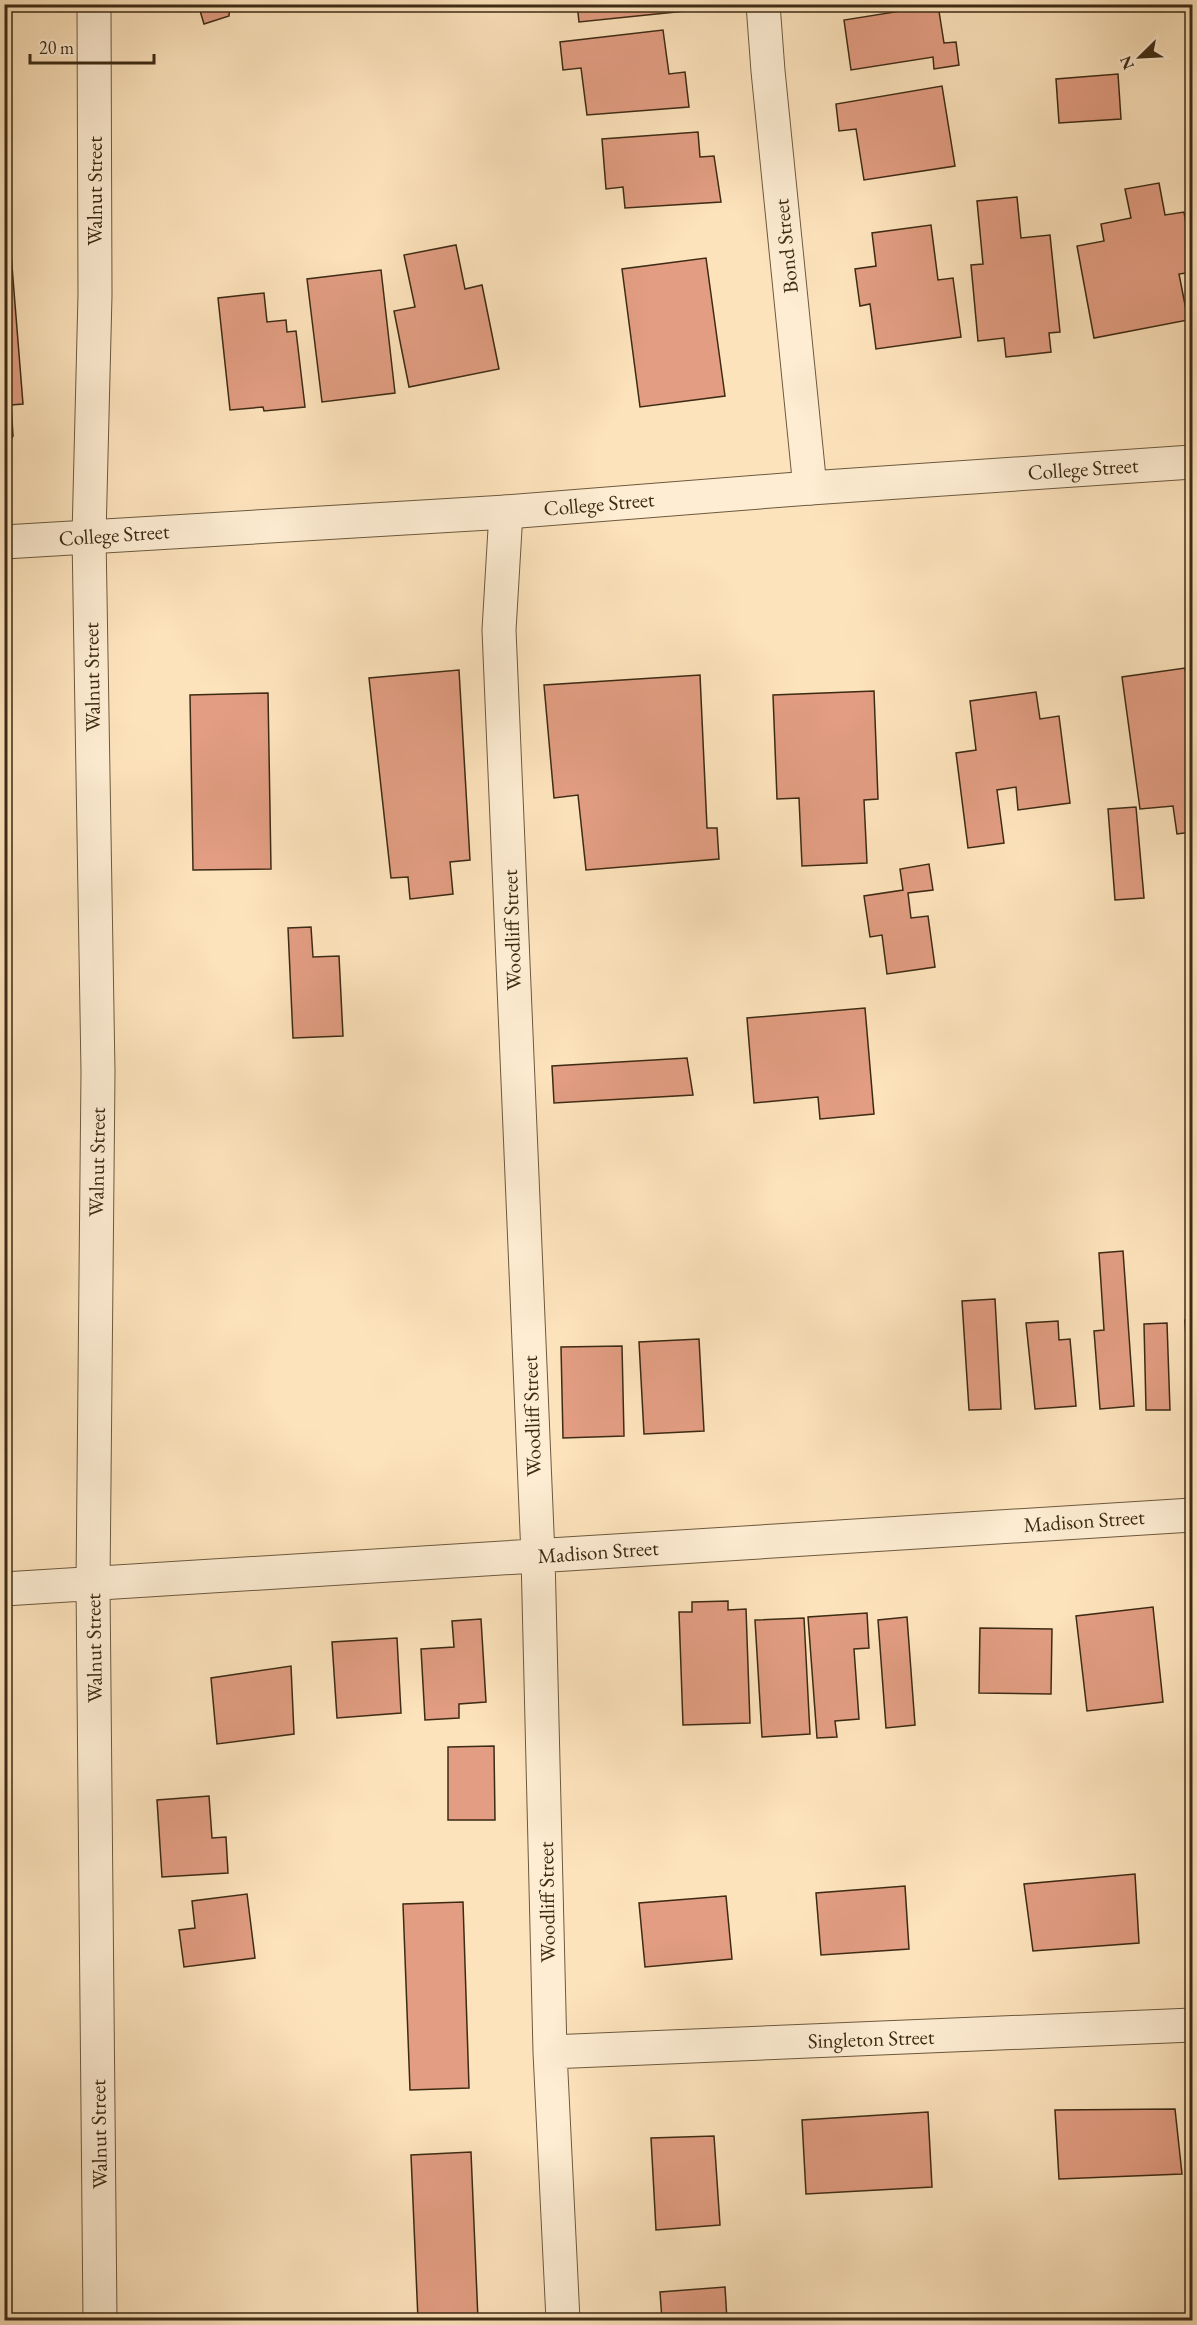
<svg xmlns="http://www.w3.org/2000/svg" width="1197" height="2325" viewBox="0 0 1197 2325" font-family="'EB Garamond',serif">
<rect width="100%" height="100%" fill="#fde3bc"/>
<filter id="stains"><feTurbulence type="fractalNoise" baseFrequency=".00333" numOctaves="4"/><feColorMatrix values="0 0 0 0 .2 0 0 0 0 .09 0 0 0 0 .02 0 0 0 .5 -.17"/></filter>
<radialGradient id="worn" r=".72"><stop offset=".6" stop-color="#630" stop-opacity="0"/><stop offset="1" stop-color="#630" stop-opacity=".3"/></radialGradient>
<path fill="#e29d82" stroke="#3d2b14" stroke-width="1.5" d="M 198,4 L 230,4 L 229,16 L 204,24 Z
M 577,4 L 694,4 L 695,10 L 579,22 Z
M 938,5 L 944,43 L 956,42 L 959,65 L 934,69 L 933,57 L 851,70 L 844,20 Z
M 663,30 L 669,74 L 685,72 L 689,107 L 587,115 L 581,68 L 563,70 L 560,42 Z
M 1187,65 L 1192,65 L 1192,100 L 1190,101 Z
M 1118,74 L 1121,119 L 1059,123 L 1056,79 Z
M 942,86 L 955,166 L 864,180 L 856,129 L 839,131 L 836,104 Z
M 698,132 L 700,157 L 714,156 L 721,202 L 625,208 L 623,187 L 606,189 L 602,139 Z
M 4,166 L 23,404 L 11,405 L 13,436 L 4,451 Z
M 1159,183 L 1165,215 L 1184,212 L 1192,256 L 1192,272 L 1179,274 L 1188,320 L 1094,338 L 1077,246 L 1104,241 L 1101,224 L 1131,218 L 1125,189 Z
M 1017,197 L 1021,238 L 1050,235 L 1060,332 L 1049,333 L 1051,352 L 1006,357 L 1004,338 L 978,341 L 971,265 L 983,264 L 977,201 Z
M 931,225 L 938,280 L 953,278 L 961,337 L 876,349 L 870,304 L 860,306 L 855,269 L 876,266 L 872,233 Z
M 456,245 L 465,289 L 482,285 L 499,369 L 409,387 L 394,311 L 415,307 L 404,255 Z
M 706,258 L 725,396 L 640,407 L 622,269 Z
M 381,270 L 395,393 L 322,402 L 307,279 Z
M 264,293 L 267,322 L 286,320 L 287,332 L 296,331 L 305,407 L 264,411 L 263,407 L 230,410 L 218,298 Z
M 1185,668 L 1192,725 L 1192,832 L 1177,834 L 1173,806 L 1140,809 L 1122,677 Z
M 459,670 L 470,860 L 450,862 L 453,894 L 410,899 L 408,877 L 391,878 L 369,678 Z
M 700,675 L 707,828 L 717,828 L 719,859 L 586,870 L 578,795 L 554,798 L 544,685 Z
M 874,691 L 878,799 L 864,800 L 867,863 L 802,866 L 799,798 L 777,799 L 773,695 Z
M 1036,692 L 1040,719 L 1059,716 L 1070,803 L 1018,810 L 1016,787 L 997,790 L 1004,843 L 968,848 L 956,753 L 976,750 L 970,701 Z
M 268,693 L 271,869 L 193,870 L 190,695 Z
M 1136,807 L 1144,898 L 1115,900 L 1108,809 Z
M 929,864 L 933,890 L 908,893 L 911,918 L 928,916 L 935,967 L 887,974 L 882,935 L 870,937 L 864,896 L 903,890 L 900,869 Z
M 311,927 L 313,957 L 339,956 L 343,1036 L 293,1038 L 288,928 Z
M 865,1008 L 874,1114 L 820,1119 L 818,1097 L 754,1103 L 747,1018 Z
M 687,1058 L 693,1095 L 554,1103 L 552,1066 Z
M 1123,1251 L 1134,1406 L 1100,1409 L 1094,1331 L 1104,1330 L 1099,1253 Z
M 995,1299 L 1001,1409 L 969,1410 L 962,1301 Z
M 1185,1320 L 1192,1320 L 1192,1408 L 1190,1408 Z
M 1058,1321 L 1059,1340 L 1070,1339 L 1076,1406 L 1035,1409 L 1026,1323 Z
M 1167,1323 L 1170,1410 L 1146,1410 L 1144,1324 Z
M 699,1339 L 704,1431 L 644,1434 L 639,1342 Z
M 622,1346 L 624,1436 L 563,1438 L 561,1347 Z
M 728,1601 L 728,1610 L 746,1609 L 750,1723 L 683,1725 L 679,1612 L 692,1612 L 692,1602 Z
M 1153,1607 L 1163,1702 L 1087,1711 L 1076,1616 Z
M 867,1613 L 869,1648 L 854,1649 L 859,1719 L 835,1721 L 837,1737 L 817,1738 L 808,1617 Z
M 907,1617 L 915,1725 L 886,1728 L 878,1620 Z
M 804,1618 L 810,1734 L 762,1737 L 755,1620 Z
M 481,1619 L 486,1702 L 459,1704 L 459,1718 L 425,1720 L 421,1649 L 454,1647 L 452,1621 Z
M 980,1628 L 1052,1629 L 1051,1694 L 979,1693 Z
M 397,1638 L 401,1713 L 337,1718 L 332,1642 Z
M 291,1666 L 294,1734 L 217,1744 L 211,1678 Z
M 494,1746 L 495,1820 L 448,1820 L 448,1747 Z
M 209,1796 L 212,1838 L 226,1837 L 228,1873 L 162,1877 L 157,1800 Z
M 1135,1874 L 1139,1943 L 1033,1951 L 1024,1884 Z
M 905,1886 L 909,1949 L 821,1955 L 816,1893 Z
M 247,1894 L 255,1958 L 184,1967 L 179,1930 L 195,1928 L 192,1901 Z
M 726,1896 L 732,1959 L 645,1967 L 639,1903 Z
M 463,1902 L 469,2088 L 410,2090 L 403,1904 Z
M 1175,2109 L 1182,2174 L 1059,2179 L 1055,2110 Z
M 928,2112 L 932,2187 L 806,2194 L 802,2120 Z
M 714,2136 L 720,2225 L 656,2230 L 651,2138 Z
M 471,2152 L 478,2320 L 418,2320 L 411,2155 Z
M 725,2287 L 727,2320 L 662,2320 L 660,2292 Z"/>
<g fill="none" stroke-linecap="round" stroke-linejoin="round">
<defs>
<path id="minor" d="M 94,4 L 95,295 L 89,536 L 98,1072 L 93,1584 L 100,2320
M 763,4 L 768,71 L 810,488
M 506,512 L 499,630 L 538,1556 L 550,2052 L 563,2320
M 4,1589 L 1192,1515
M 550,2052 L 1192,2025"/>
<path id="tertiary" d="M 4,542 L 506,512 L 810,488 L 1192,462"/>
</defs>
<use href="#minor" stroke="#6d593e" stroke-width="35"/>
<use href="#tertiary" stroke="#6d593e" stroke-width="35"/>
<use href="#minor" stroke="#feedd3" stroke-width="33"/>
<use href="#tertiary" stroke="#feedd3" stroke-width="33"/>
</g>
<g text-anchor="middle" stroke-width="4.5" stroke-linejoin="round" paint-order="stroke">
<g font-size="21" fill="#3d2b14" stroke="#feedd3">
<text transform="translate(95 191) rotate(-90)" y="7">Walnut Street</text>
<text transform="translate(786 246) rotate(-96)" y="7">Bond Street</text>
<text transform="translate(1083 469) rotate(-4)" y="7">College Street</text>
<text transform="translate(599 504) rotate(-5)" y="7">College Street</text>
<text transform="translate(114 535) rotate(-4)" y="7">College Street</text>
<text transform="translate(92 677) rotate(-91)" y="7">Walnut Street</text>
<text transform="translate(512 930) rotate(-92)" y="7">Woodliff Street</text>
<text transform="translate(97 1162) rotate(-89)" y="7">Walnut Street</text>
<text transform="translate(532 1416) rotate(-92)" y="7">Woodliff Street</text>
<text transform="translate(1084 1521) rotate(-4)" y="7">Madison Street</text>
<text transform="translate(598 1552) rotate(-4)" y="7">Madison Street</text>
<text transform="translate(94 1648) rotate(-91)" y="7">Walnut Street</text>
<text transform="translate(547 1902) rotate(-91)" y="7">Woodliff Street</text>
<text transform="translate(871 2039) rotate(-2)" y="7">Singleton Street</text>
<text transform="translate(99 2134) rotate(-91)" y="7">Walnut Street</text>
</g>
</g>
<rect width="1197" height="2325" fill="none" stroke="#fde3bc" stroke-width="24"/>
<rect x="6" y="6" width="1185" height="2313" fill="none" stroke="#3d2b14" stroke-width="3"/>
<rect x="12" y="12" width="1173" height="2301" fill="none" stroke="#3d2b14" stroke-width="1.5"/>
<g transform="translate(1140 57) rotate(246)" stroke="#feedd3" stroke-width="4.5" paint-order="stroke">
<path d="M0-4.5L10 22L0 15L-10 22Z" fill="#3d2b14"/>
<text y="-9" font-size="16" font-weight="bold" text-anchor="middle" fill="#3d2b14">N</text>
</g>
<path d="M30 54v9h124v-9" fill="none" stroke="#3d2b14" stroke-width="3"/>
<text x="39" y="54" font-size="18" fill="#3d2b14" stroke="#feedd3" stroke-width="4.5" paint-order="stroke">20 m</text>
<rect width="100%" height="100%" filter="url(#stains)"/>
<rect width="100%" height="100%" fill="url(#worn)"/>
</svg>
